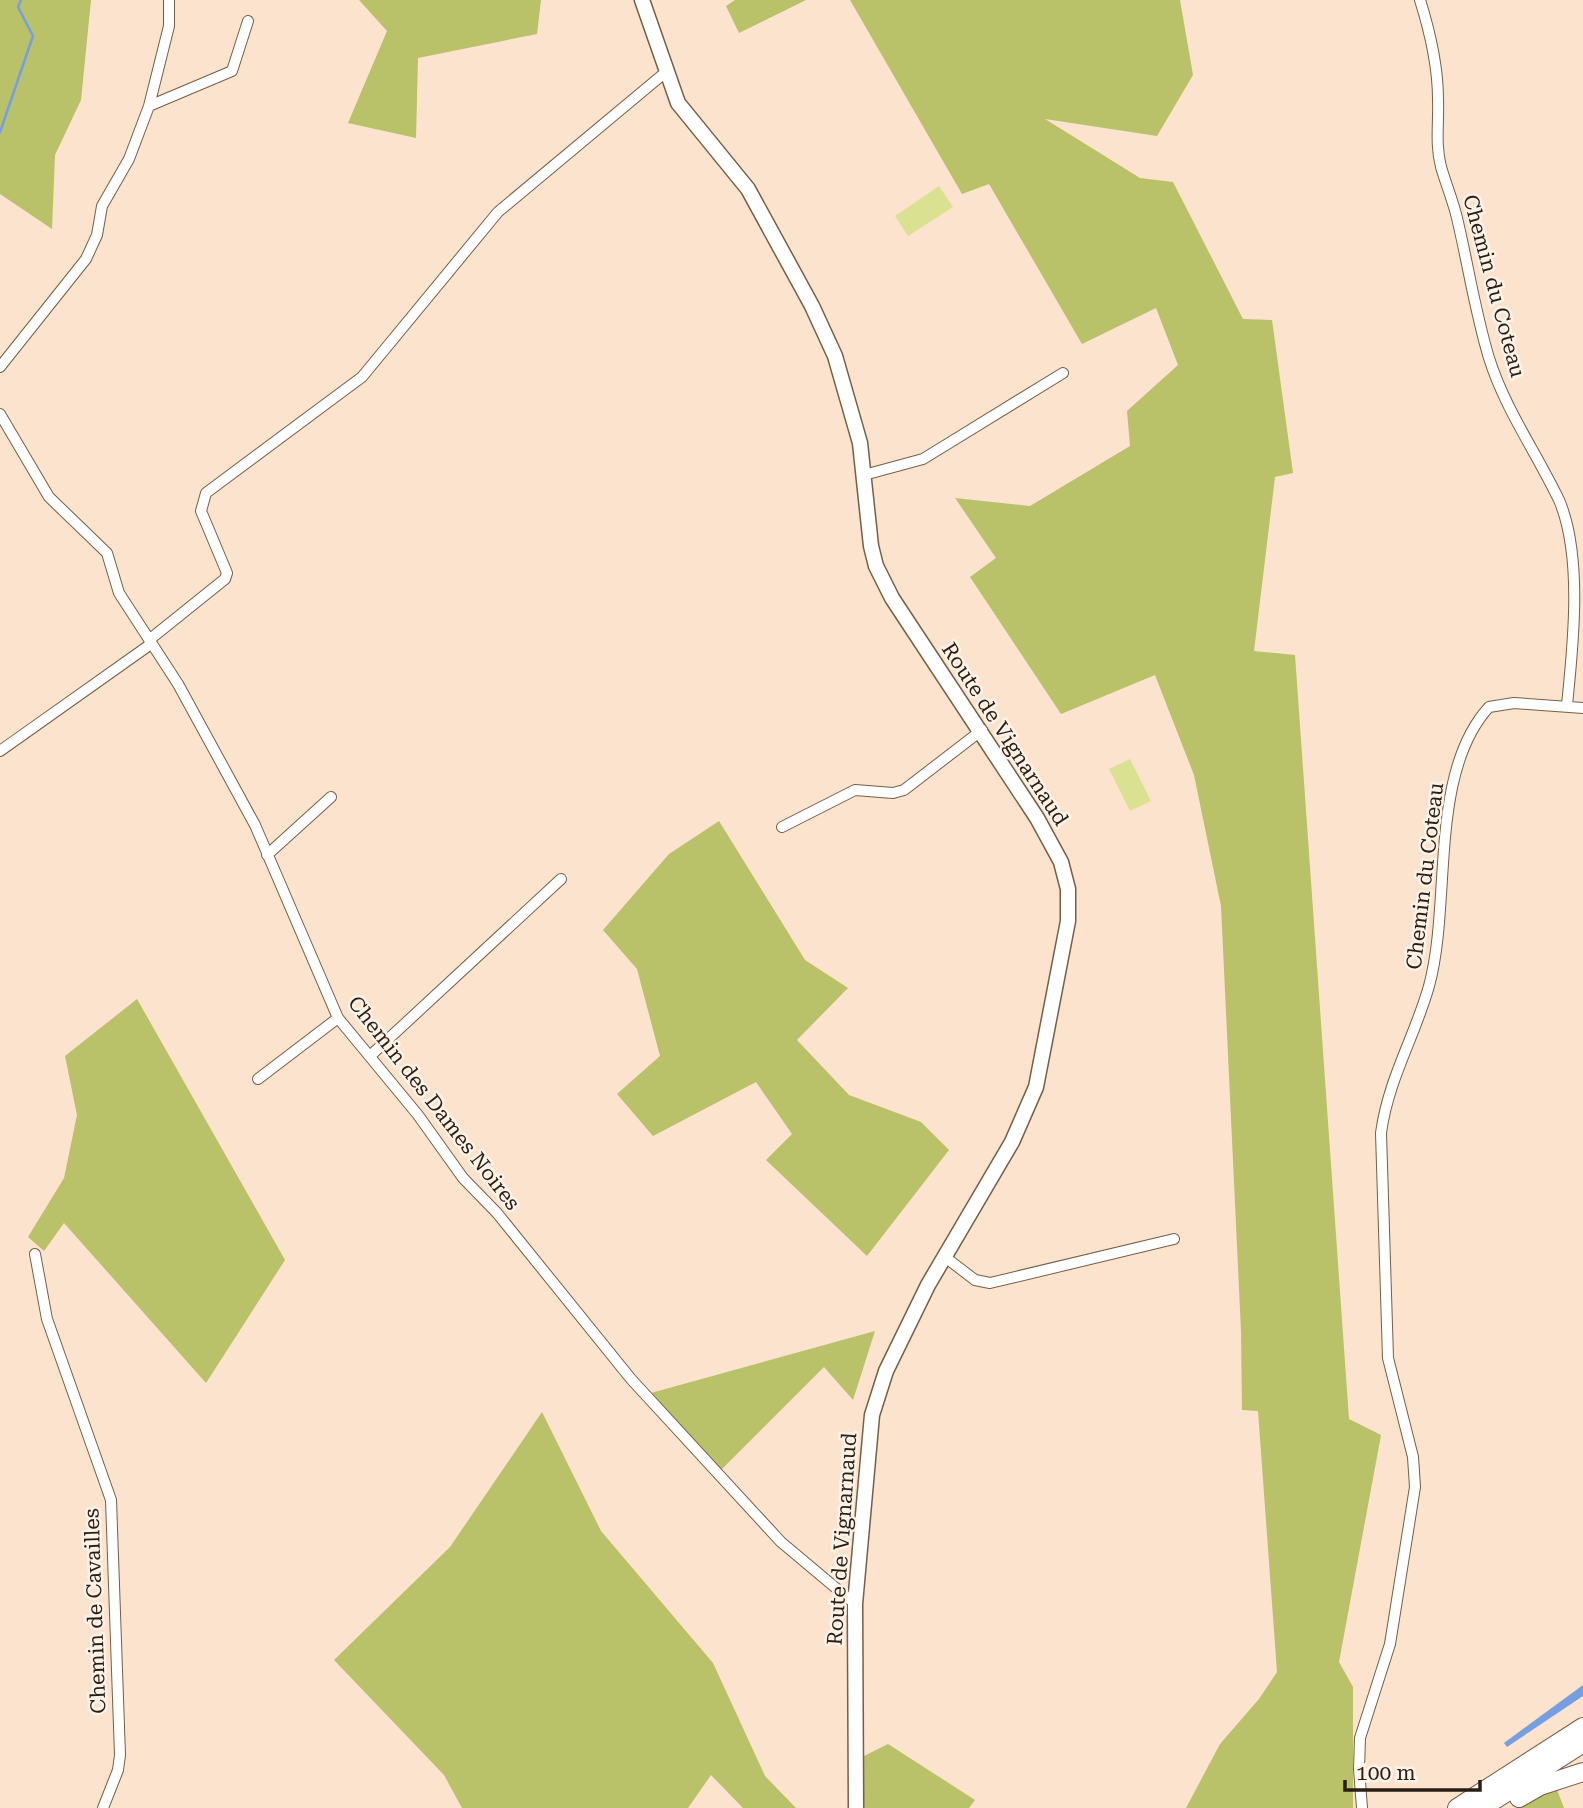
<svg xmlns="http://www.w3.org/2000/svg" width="1583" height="1808" viewBox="0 0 1583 1808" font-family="'Roboto Serif',serif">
<rect width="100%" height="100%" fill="#fbe3cd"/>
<path fill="#dae292" d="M 939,186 L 953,207 L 908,236 L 895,216 Z
M 1130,759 L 1151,801 L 1130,811 L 1109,769 Z"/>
<path fill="#b9c169" d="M 0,0 L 91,0 L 81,100 L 55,155 L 52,229 L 0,194 Z
M 359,0 L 541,0 L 537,34 L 418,58 L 416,138 L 348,123 L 387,31 Z
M 735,0 L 806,0 L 739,33 L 726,6 Z
M 850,0 L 1180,0 L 1193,75 L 1157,136 L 1045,119 L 1140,178 L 1173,182 L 1243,319 L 1272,320 L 1293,473 L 1275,477 L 1254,651 L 1295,655 L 1349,1419 L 1381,1435 L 1339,1662 L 1353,1687 L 1353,1808 L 1186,1808 L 1220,1744 L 1259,1699 L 1277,1672 L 1258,1411 L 1242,1410 L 1241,1331 L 1221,906 L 1194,775 L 1155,675 L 1061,714 L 970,577 L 996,558 L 955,498 L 1030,506 L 1130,446 L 1127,411 L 1178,365 L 1156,308 L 1082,344 L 989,184 L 962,194 Z
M 719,821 L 805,960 L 848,988 L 797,1040 L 849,1095 L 921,1122 L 949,1150 L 867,1256 L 766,1160 L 792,1134 L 756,1082 L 653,1136 L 617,1094 L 660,1056 L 637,969 L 603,930 L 669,854 Z
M 137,999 L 285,1260 L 206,1383 L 64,1223 L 44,1251 L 28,1237 L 64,1178 L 77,1115 L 65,1056 Z
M 875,1331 L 853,1400 L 824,1367 L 721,1470 L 651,1393 Z
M 542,1412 L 601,1531 L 713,1663 L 765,1776 L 796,1808 L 743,1808 L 711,1775 L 688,1808 L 462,1808 L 444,1775 L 334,1660 L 450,1547 Z
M 888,1744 L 975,1800 L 969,1808 L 861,1808 L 862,1757 Z
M 1556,1787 L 1564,1808 L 1516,1808 Z"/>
<path fill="#759ee3" d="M 1583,1685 L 1583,1696 L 1507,1747 L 1504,1743 Z"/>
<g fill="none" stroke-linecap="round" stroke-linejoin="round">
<path stroke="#759ee3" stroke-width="2.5" d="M 0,132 L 33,36 L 18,7 L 21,0"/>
<defs>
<path id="street" d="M 1420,0 C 1430,32 1438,65 1438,99 C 1439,122 1435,144 1441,167 C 1446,184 1453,201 1457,218 C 1468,264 1475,312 1489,358 C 1505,409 1536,452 1559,500 C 1583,556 1573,646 1567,705
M 149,106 L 232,71 L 248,21
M 0,367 L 86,259 L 97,235 L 102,206 L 129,159 L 149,106 L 169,26 L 169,0
M 0,414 L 49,497 L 107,553 L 119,593 L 178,684 L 255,825 L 338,1018 L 418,1115 L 463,1178 L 497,1213 L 631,1379 L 781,1542 L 855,1604
M 864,475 L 923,459 L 1063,373
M 149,640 L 225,579 L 227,573 L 201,511 L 206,493 L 362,377 L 498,212 L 667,71
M 0,751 L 151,644
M 782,827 L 855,790 L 893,793 L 904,790 L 982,730
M 267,855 L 331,797
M 370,1056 L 561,879
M 258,1079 L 338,1018
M 35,1254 L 47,1319 L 111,1500 L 120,1755 L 118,1770 L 103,1808
M 945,1257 L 975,1280 L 990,1283 L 1174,1239
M 1362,1808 L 1359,1769 L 1360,1738 L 1390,1644 L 1415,1487 L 1413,1457 L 1388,1358 L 1381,1133 C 1388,1080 1415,1036 1429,986 C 1452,902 1428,774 1489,707 L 1514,703 L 1583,708"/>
<path id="secondary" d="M 642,0 L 678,103 L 748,189 L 812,306 L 835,356 L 860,443 L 871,546 L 876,566 L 892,598 L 1037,818 L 1061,862 L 1068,889 L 1068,921 L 1036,1087 L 1012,1142 L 928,1285 L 886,1371 L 872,1415 L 855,1604 L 856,1808"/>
<path id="highway" d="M 1519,1798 L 1540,1786 L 1583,1772
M 1457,1808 L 1583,1727
M 1482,1808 L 1583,1743"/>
</defs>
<use href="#street" stroke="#775e46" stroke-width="12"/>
<use href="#secondary" stroke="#775e46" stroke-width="17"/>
<use href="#highway" stroke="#775e46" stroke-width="20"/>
<use href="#street" stroke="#fff" stroke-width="10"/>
<use href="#secondary" stroke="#fff" stroke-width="14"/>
<use href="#highway" stroke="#fff" stroke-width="18"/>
</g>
<g text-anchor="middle" stroke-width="5" stroke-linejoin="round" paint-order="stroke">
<g font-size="21" fill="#291e14" stroke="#fff3e8">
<text transform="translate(1494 286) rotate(75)" y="7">Chemin du Coteau</text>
<text transform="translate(1005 734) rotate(57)" y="7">Route de Vignarnaud</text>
<text transform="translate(1425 876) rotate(-83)" y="7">Chemin du Coteau</text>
<text transform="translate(434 1103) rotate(52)" y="7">Chemin des Dames Noires</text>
<text transform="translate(842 1539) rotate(-86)" y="7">Route de Vignarnaud</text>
<text transform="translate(95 1611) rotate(-92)" y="7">Chemin de Cavailles</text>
</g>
</g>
<path d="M1345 1780v10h135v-10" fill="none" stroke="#291e14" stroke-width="3.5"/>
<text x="1356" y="1780" font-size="21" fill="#291e14" stroke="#fff3e8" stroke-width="5" paint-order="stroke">100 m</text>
</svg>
